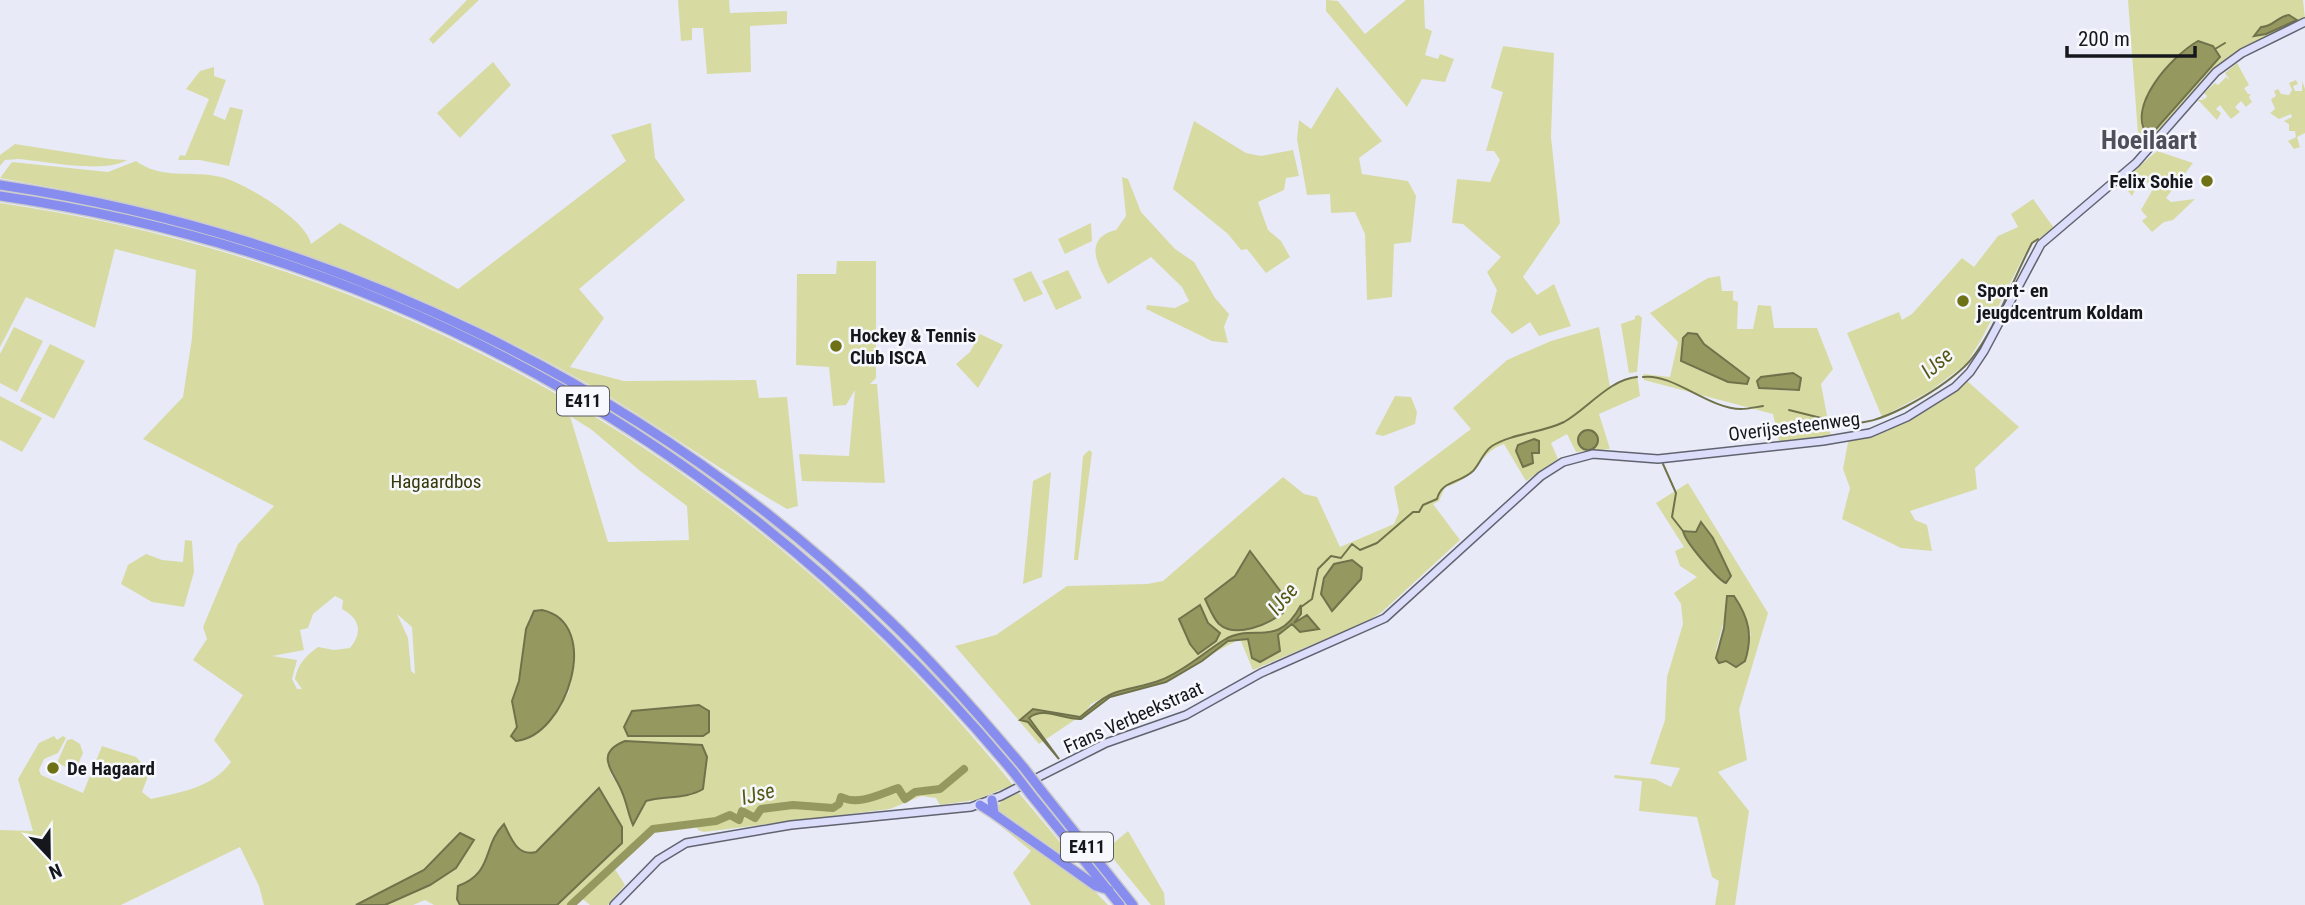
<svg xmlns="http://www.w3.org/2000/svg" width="2305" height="905" viewBox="0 0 2305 905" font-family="'Roboto Condensed',sans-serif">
<rect width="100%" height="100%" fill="#e8eaf8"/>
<path fill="#d7dba2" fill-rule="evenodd" d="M 467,0 L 479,0 L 433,44 L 429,39 Z
M 678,0 L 729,0 L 730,13 L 787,11 L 787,24 L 750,26 L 751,72 L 707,74 L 703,28 L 692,28 L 692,40 L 681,41 Z
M 1326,0 L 1338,1 L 1365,34 L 1406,0 L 1424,0 L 1425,28 L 1432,31 L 1425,55 L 1438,59 L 1440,54 L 1454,59 L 1445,82 L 1422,79 L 1407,107 L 1326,11 Z
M 2128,0 L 2303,0 L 2305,19 L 2221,63 L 2153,137 L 2143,138 L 2138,134 Z
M 1503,46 L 1554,53 L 1551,137 L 1560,223 L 1523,277 L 1537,295 L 1554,284 L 1571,326 L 1539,336 L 1530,322 L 1512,334 L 1491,312 L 1497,290 L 1487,272 L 1501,257 L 1463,224 L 1452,223 L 1457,179 L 1490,182 L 1500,160 L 1494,151 L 1486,151 L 1503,92 L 1491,88 Z
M 493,62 L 511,85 L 460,138 L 437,113 Z
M 2237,63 L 2249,85 L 2244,88 L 2248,94 L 2251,94 L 2249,97 L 2252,102 L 2246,107 L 2241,101 L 2235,107 L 2240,112 L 2231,119 L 2220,105 L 2216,109 L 2221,113 L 2217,120 L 2198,100 L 2204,100 L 2201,97 L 2205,99 L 2207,96 L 2204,93 L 2215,83 L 2218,85 L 2226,77 L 2230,80 L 2225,73 Z
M 214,67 L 214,76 L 226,80 L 213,115 L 225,120 L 230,107 L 243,110 L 229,166 L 200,160 L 178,160 L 180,155 L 185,156 L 209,99 L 186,89 L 200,71 Z
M 2296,80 L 2298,84 L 2293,86 L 2295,91 L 2302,91 L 2302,81 L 2305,89 L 2305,133 L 2297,137 L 2300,147 L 2294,149 L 2288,141 L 2296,137 L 2295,131 L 2289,131 L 2289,124 L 2284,121 L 2292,117 L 2291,114 L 2279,119 L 2270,113 L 2275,109 L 2271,99 L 2276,96 L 2274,91 L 2278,89 L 2281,94 L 2289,95 L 2292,90 L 2289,83 Z
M 1337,87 L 1382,141 L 1359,158 L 1362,174 L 1408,181 L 1416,196 L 1411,242 L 1394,244 L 1392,297 L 1367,300 L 1365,234 L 1355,212 L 1331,213 L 1330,194 L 1307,195 L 1297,139 L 1299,120 L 1311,129 Z
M 1194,121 L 1246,153 L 1261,156 L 1293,150 L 1299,176 L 1286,178 L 1284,190 L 1258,202 L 1268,230 L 1281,241 L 1290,257 L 1266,273 L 1247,249 L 1241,250 L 1228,234 L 1173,189 Z
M 651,123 L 655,158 L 685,200 L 579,289 L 604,318 L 570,367 L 624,381 L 756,380 L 759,398 L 787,397 L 798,506 L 787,509 C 714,467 646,416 572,375 C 390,274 205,213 0,178 L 12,162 L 108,172 L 136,161 C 162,180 191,170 221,177 C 245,183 307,220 311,244 L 340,223 L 458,289 L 626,161 L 611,135 Z
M 15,144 L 111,159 L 127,160 C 103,174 46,161 18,159 L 5,160 L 0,166 L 0,155 Z
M 2157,151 L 2193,163 L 2166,198 L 2171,202 L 2195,199 L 2173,220 L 2164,222 L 2152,232 L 2142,221 L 2147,217 L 2141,210 L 2153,189 L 2145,180 L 2138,184 L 2132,196 L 2121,182 Z
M 1122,177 L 1128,179 L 1141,212 L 1175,249 L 1194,262 L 1215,298 L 1229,314 L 1224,327 L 1228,343 L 1212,341 L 1146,309 L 1147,305 L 1175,308 L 1189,301 L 1182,287 L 1151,257 L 1108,284 C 1096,263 1084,238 1116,230 L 1126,216 Z
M 2033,199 L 2054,228 L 2029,246 L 1981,340 L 1966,364 L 1930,391 L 1882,417 L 1847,333 L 1899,312 L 1902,320 L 1912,314 L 1962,258 L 1974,267 L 1998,236 L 2018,227 L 2011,214 Z
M 0,203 C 402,261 759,469 1013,785 L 975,800 L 940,805 L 936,798 L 921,796 L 890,809 L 704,832 L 698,830 L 695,822 L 653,829 L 613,866 L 625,885 L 608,905 L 590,905 L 580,897 L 571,905 L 557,905 L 622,843 L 599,788 L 536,852 C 516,857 512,838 503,824 C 482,847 494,872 458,886 L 457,899 L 460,905 L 434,905 L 425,900 L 413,905 L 385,905 L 430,885 L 460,833 L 424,870 L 356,905 L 264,905 L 259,886 L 240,847 L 121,905 L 0,905 L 0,830 L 33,831 L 18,779 L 39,743 L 54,736 L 57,740 L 63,736 L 66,738 L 58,753 L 44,759 L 39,770 L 41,775 L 83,793 L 102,746 L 136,757 L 150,771 L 142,792 L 151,799 C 181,792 212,788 231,762 L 214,740 L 243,695 L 193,660 L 207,639 L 203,627 L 238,544 L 274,506 L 143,439 L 183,397 L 192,338 L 196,270 L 115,249 L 95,328 L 26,297 L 0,347 ZM 570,416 L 592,430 L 639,470 L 687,506 L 689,540 L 608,542 ZM 335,596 L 343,600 L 342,609 C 360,619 363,632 350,648 L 334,650 L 318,647 C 306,656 298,663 295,679 L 302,689 L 297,689 L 292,679 L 297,660 L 272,656 L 304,650 L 300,630 L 308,628 L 313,614 ZM 397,614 L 412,627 L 415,674 L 411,671 L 408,638 ZM 529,618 L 570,633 L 569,692 L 551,717 L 517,727 L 512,701 L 519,681 ZM 610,773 L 685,796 L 664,796 L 646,801 L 633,824 L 622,791 Z
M 1091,223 L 1092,241 L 1065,254 L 1058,239 Z
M 837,261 L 876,261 L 876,378 L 870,384 L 877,384 L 885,483 L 802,481 L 799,454 L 849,456 L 855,390 L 846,405 L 833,406 L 829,367 L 796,365 L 797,274 L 836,274 Z
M 1068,270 L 1082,298 L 1056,310 L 1042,281 Z
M 1031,271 L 1043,294 L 1024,302 L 1013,279 Z
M 1720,276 L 1722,291 L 1733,291 L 1733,300 L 1738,302 L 1737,329 L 1753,329 L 1758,305 L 1771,306 L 1774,328 L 1817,328 L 1833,369 L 1821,384 L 1831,437 L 1779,442 L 1773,414 L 1644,380 L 1643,374 L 1670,377 L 1678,342 L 1650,313 L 1708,278 ZM 1697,334 L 1704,344 L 1728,362 L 1681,361 ZM 1793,373 L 1801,378 L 1796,391 L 1762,389 L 1761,377 Z
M 1639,315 L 1642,318 L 1637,372 L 1629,373 L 1621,324 L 1635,319 L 1635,316 Z
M 14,327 L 43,341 L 17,392 L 0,383 L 0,354 Z
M 1599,327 L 1610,387 L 1637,375 L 1640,396 L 1599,414 L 1610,449 L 1576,452 L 1567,434 L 1551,443 L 1558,459 L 1526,481 L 1504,444 C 1479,452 1476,480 1445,487 L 1439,501 L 1433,504 L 1460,540 L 1382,612 L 1368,621 L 1253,670 L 1240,639 L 1164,679 L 1112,693 L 1091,704 L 1085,713 L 1039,744 L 955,646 L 996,635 L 1067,586 L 1147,584 L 1163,581 L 1283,477 L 1304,494 L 1317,497 L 1340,547 L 1394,524 L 1399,512 L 1394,487 L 1471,429 L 1453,408 L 1507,360 L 1551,341 ZM 1235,576 L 1271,622 C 1235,630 1222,638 1205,599 ZM 1249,636 L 1280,651 L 1260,662 L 1249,650 Z
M 980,334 L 1003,345 L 978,388 L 956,364 L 970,352 Z
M 50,344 L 85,361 L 54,419 L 20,401 Z
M 1966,380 L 2019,427 L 1975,468 L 1977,489 L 1910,511 L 1915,520 L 1927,525 L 1932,551 L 1901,548 L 1842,519 L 1850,488 L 1843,469 L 1848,442 C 1895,429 1929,410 1966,380 Z
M 0,396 L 42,418 L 22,452 L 0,440 Z
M 1395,396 L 1411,397 L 1417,412 L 1415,424 L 1383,436 L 1375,434 Z
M 1089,450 L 1092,452 L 1078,560 L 1074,560 L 1083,456 Z
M 1051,472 L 1042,577 L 1023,584 L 1033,481 Z
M 1688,483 L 1768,613 L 1739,710 L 1747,760 L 1718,772 L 1749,811 L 1735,905 L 1715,905 L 1719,881 L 1712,877 L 1697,817 L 1639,811 L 1642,781 L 1614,778 L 1615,775 L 1655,779 L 1671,787 L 1680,768 L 1650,764 L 1665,720 L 1667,677 L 1683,624 L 1681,604 L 1674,593 L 1697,577 L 1680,566 L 1675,551 L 1684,547 L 1656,503 ZM 1700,528 C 1722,544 1720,558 1723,583 C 1710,564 1690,552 1687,530 L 1696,532 ZM 1741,606 L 1751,635 L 1730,665 L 1716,650 L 1725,617 Z
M 185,540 L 192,541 L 194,572 L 184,607 L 152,602 L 121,584 L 128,565 L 146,554 L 162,560 L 183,562 Z
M 72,739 L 80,744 L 83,753 L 75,771 L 57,763 L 67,740 Z
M 1019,793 L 1075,860 L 1072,862 L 997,809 L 1001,801 Z
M 993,816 L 1082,878 L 1108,905 L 1031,905 L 1013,873 L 1031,851 L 991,818 Z
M 1128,831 L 1164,893 L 1165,905 L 1151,905 L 1102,845 L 1100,840 L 1109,847 Z"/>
<path fill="#96995f" stroke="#70724b" stroke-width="2" d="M 2289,15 L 2297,20 L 2266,34 L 2254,36 L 2261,27 C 2273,27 2278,16 2289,15 Z
M 2198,41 L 2213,46 L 2220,57 L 2149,137 C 2123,108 2173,55 2198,41 Z
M 1688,333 L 1697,334 L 1704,344 L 1749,378 L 1747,384 L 1728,382 L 1681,361 L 1683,338 Z
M 1793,373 L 1801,378 L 1799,390 L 1759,388 L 1757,381 L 1761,377 Z
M1578 440a10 10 0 1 1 20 0a10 10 0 1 1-20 0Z
M 1534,439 L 1539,441 L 1539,453 L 1532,453 L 1533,463 L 1523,467 L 1516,451 L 1518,445 Z
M 1701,522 L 1713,538 L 1731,576 L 1726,583 C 1718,580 1685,542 1683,531 L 1696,532 Z
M 1250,551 L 1284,596 L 1283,613 C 1268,624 1236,639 1219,624 C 1213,618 1209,607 1205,599 L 1235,576 Z
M 1352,560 L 1362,568 L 1361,579 L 1332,611 L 1321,594 L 1324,578 L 1334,564 Z
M 1727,596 L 1734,596 C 1749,618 1753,636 1745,661 L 1736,667 L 1726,661 L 1719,663 L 1716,658 L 1724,628 Z
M 1200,605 L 1208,623 L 1220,633 L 1216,641 L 1198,654 L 1190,644 L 1179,619 Z
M 1301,605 L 1301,614 L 1294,623 L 1307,615 L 1319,629 L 1300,632 L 1292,624 L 1278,635 L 1280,651 L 1260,662 L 1252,658 L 1248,639 L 1228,641 L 1202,661 L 1166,682 L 1110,697 L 1081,719 C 1064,720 1043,706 1029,718 L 1059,759 L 1028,722 L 1020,720 L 1033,709 L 1080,717 C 1091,709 1100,698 1114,693 C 1129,688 1146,686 1161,680 C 1184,671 1203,653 1224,640 C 1254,622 1277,650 1301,605 Z
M 542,610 C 603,623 567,736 516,741 L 511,736 L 517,727 L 512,701 L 519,681 L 526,629 L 534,611 Z
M 699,705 L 709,711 L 709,732 L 703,736 L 628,736 L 624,727 L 632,711 Z
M 625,741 L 702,745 L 707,757 L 703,789 C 687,799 664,796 646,801 L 633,825 C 628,814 627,803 622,792 C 615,773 592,754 625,741 Z
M 599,788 L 622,827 L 622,843 L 557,905 L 460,905 L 457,899 L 458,886 C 494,873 482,846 504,824 C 511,838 517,857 536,852 Z
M 460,833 L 474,840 L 456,868 L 430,885 L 385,905 L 356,905 L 424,870 Z"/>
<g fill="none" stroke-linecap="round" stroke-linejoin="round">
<path stroke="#70724b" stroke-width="2" d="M 2215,49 L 2225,43
M 1643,377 C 1673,373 1709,409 1741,409 C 1748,409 1756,407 1763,406
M 1789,410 L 1833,421
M 1838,421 C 1863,427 1883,418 1905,407 C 1926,396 1947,383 1964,367 C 1990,343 2014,277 2032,243 L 2038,239
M 1663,464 L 1676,493 L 1672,517 L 1683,531
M 1301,607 L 1312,599 L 1318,569 L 1331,556 L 1341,558 L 1352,544 L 1360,550 L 1377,543 L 1413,512 L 1419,512 L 1423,505 L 1437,499 C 1442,480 1459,484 1473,471 C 1480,464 1483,452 1492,446 C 1513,433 1542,433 1564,422 C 1587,409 1610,379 1637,377"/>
<path stroke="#96995f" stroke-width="8" d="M 571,905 L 653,829 L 716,821 L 730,815 L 739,820 L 742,811 L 755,818 L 761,809 L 793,805 L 833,808 L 839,804 L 841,797 C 859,806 880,794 898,788 L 905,799 L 915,792 L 940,789 L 964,769"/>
<defs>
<path id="secondary" d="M 614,905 L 658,860 L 686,843 L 791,825 L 971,807 L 1001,796 L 1106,743 L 1186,715 L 1261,673 L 1385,618 L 1541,476 L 1563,462 L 1593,454 L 1658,459 L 1823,441 L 1870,433 L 1907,417 L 1955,387 L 1970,372 L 1984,351 L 2041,244 L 2136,163 L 2216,72 L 2242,53 L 2305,22"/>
<path id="highway" d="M 0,185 C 332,235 647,385 889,620 C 937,666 981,717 1024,768
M 0,196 C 410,256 750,457 1014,773
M 1041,790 L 1133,905
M 1031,795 L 1120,905
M 992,800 L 994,814 L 1096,886 L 1109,890
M 980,805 L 994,814"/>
</defs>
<use href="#secondary" stroke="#61636f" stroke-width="10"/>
<use href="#highway" stroke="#cccccd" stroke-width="12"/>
<use href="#secondary" stroke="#dbddfa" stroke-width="7"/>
<use href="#highway" stroke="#878dee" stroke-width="9"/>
<defs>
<path id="highway-bridge" d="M 1024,768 L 1041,790
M 1014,773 L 1031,795"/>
</defs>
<use href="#highway-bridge" stroke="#cccccd" stroke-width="12" stroke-linecap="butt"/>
<use href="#highway-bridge" stroke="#878dee" stroke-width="9"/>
</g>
<g fill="#6f7117" stroke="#f7f8fd" stroke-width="2.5">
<circle cx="2207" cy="181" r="7"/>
<circle cx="1963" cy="301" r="7"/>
<circle cx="836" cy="346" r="7"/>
<circle cx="53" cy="768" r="7"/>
</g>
<g text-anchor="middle" stroke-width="5" stroke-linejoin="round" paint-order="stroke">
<g fill="#f7f8fd" stroke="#5a5a60" stroke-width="2">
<rect x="557" y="386.5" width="52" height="29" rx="5"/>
<rect x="1061" y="832.5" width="52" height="29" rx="5"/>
</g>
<g font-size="18" font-weight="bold" fill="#16171c">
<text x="583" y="407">E411</text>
<text x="1087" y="853">E411</text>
</g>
<g font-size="19" font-weight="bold" fill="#16171c" stroke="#f7f8fd" text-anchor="start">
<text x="2193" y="188" text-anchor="end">Felix Sohie</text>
<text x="1977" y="297">Sport- en<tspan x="1977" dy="22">jeugdcentrum Koldam</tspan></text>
<text x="850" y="342">Hockey &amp; Tennis<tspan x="850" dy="22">Club ISCA</tspan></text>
<text x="67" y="775">De Hagaard</text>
</g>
<g font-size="19" fill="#16171c" stroke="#f7f8fd">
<text transform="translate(1794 426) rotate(-7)" y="7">Overijsesteenweg</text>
<text transform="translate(1133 717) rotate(-24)" y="7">Frans Verbeekstraat</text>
</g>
<g font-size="19" fill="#363808" stroke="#f7f8fd">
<text x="436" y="488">Hagaardbos</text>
</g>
<g font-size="21" font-style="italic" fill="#555813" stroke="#f7f8fd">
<text transform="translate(1937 363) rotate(-41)" y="7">IJse</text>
<text transform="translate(1283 599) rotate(-50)" y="7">IJse</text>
<text transform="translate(758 794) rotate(-14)" y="7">IJse</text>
</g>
<g font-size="26" font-weight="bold" fill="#4d4f5b" stroke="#f7f8fd">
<text x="2149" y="149">Hoeilaart</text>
</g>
</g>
<g transform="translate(49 856) rotate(158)" stroke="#f7f8fd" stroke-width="5" paint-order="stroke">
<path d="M0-5L12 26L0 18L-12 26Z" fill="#16171c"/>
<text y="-10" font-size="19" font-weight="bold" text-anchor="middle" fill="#16171c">N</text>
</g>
<path d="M2067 46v10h128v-10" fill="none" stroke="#16171c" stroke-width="3.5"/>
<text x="2078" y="46" font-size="21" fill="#16171c" stroke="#f7f8fd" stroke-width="5" paint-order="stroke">200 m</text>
</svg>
